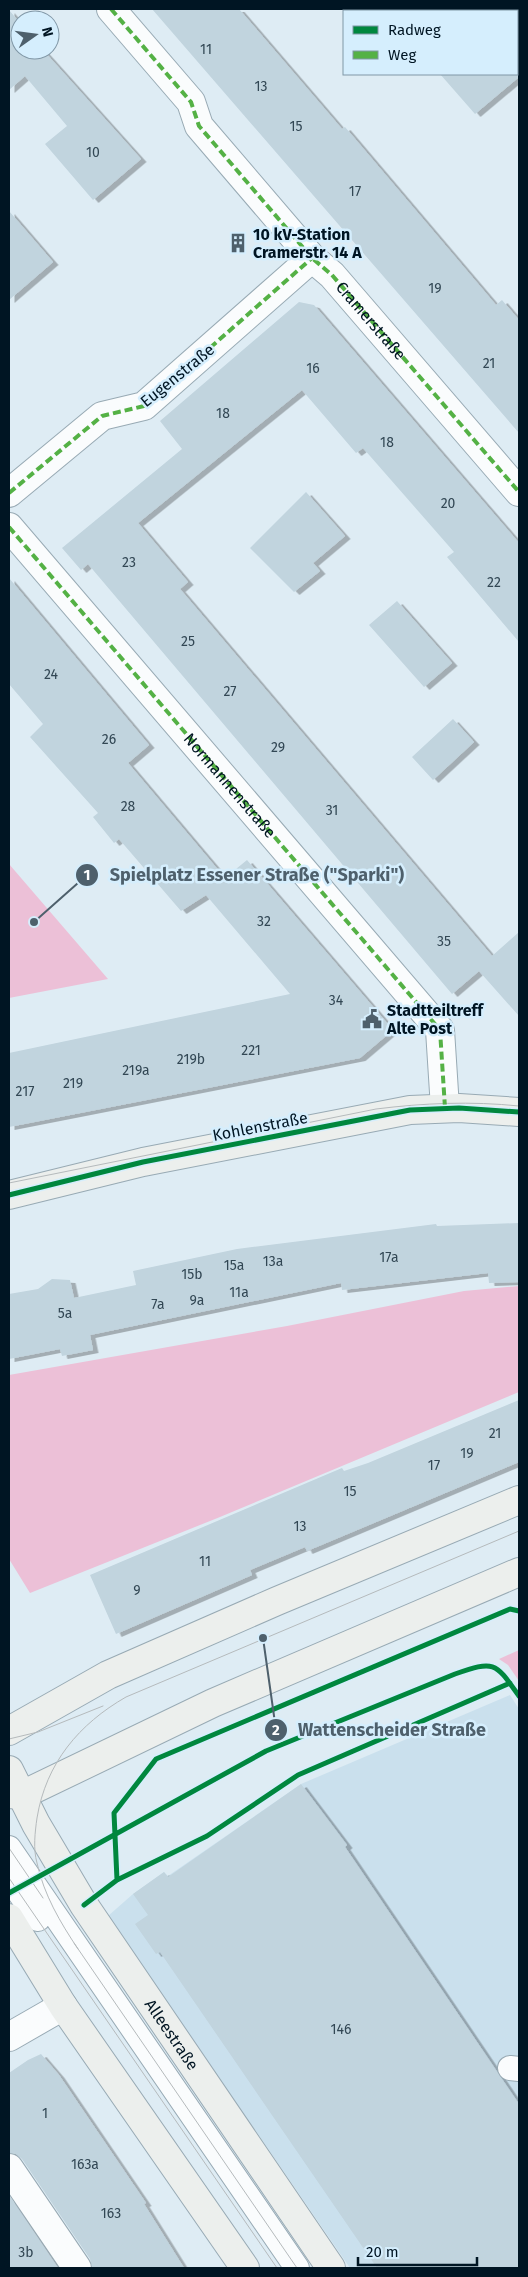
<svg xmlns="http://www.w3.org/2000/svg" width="528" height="2277" viewBox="0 0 528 2277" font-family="'Fira Sans',sans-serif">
<defs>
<filter id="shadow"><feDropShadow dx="5.5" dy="3" stdDeviation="0" flood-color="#0004"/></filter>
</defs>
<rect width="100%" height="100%" fill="#deecf4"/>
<path fill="#cae0ed" d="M 510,1695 L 519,1709 L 519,2268 L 350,2268 L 108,1916 L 133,1894 L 164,1872 L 168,1876 L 301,1784 Z"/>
<path fill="#ecc0d7" d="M 9,864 L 108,979 L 9,998 Z
M 519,1286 L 519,1392 L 220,1517 L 30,1593 L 9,1559 L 9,1375 L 287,1326 L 464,1291 Z
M 519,1650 L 519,1681 L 508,1665 L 499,1659 Z"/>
<path fill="#c1d4de" filter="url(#shadow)" d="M 152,9 L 239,9 L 342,129 L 345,127 L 496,305 L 502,300 L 519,320 L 519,433 Z
M 9,10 L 20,23 L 20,50 L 43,50 L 141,159 L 93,200 L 45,144 L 67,126 L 25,76 L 9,90 Z
M 440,74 L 519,74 L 519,77 L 475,114 Z
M 9,211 L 53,262 L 9,300 Z
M 299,302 L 314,305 L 519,543 L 519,642 L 447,557 L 454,552 L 363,448 L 356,453 L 302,390 L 138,523 L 188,582 L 180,589 L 492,956 L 519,932 L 519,1016 L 479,971 L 452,994 L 88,564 L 81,570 L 62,548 L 182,449 L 160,421 Z
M 306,492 L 345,536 L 313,563 L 320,571 L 294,592 L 250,548 Z
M 9,578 L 149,745 L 128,763 L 225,878 L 247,860 L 393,1030 L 360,1058 L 9,1127 L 9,1053 L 290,994 L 206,895 L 181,911 L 119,839 L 114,843 L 93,817 L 98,813 L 30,737 L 43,724 L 9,684 Z
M 397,601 L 452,663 L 424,687 L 369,625 Z
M 453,719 L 474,742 L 433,780 L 412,757 Z
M 519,1223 L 519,1282 L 489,1283 L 488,1273 L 342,1290 L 341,1283 L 90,1335 L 93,1350 L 62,1356 L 60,1349 L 9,1359 L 9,1294 L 38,1289 L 52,1279 L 70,1280 L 74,1298 L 136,1285 L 133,1271 L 237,1249 L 436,1224 L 437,1226 Z
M 519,1400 L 519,1462 L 307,1551 L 305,1547 L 250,1570 L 252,1575 L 116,1634 L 90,1575 L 342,1468 L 344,1471 L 368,1463 Z
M 301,1784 L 347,1845 L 345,1847 L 519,2104 L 519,2268 L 377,2268 L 160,1952 L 156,1954 L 135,1924 L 148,1915 L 133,1894 L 164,1872 L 168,1877 Z
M 41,2054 L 59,2075 L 146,2203 L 144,2204 L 184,2268 L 92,2268 L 90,2259 L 22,2159 L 16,2154 L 9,2153 L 9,2073 L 28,2060 Z
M 9,2195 L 58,2268 L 9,2268 Z"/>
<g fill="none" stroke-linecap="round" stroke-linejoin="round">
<defs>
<path id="lane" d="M 9,1848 L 297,2268
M 9,1878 L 38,1919
M 510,2068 L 519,2069"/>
<path id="street" d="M 111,9 L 191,102 L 199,126 L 312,258 L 332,275 L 519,492
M 9,493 L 102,416 L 144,406 L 312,258
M 9,527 L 440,1030 L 445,1108
M 9,2037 L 63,2006
M 9,2168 L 77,2268"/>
<g id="secondary">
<path d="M 9,1195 L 143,1162 L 410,1110 L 459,1108 L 519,1112"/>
<path d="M 9,1731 L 108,1675 L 277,1601 L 519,1500"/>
<path id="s1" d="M 9,1770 L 36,1824 L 84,1905 L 331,2268"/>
<path d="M 9,1794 L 22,1795 L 213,1703 L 519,1572"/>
<path d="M 9,1918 L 63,2006 L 245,2268"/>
</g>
</defs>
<use href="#lane" stroke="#98aab4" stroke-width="26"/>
<use href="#street" stroke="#98aab4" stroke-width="30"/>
<use href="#secondary" stroke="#98aab4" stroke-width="30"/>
<use href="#lane" stroke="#fafcfd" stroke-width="24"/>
<use href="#street" stroke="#fafcfd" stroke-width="28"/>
<use href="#secondary" stroke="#ecefed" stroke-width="28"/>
<path stroke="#b5babc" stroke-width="1" d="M 9,1183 L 376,1109 C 424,1103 471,1101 519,1106
M 9,1739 L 38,1732 L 103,1706
M 9,1848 L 43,1898
M 9,1878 L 277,2268
M 74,1943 L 297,2268
M 78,1949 C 60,1922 44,1895 37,1863 C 33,1849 35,1832 37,1818 C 46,1763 79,1724 126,1697 L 519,1531"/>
<g stroke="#54b145" stroke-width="4" stroke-dasharray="8 4" stroke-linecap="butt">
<path id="s2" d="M 111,9 L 191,102 L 199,126 L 312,258 L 332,275 L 519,492"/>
<path d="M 9,493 L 102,416 L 144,406 L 312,258"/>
<path id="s3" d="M 9,527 L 440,1030 L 445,1108"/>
</g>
<defs>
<path id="cycleway" d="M 9,1195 L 143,1162 L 410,1110 L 459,1108 L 519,1112
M 117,1880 L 114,1813 L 156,1759 L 510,1609 L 519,1611
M 9,1893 L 266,1751 L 455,1674 C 495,1660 495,1662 519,1696
M 84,1905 L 117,1880 L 207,1836 L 298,1775 L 510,1683"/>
</defs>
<use href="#cycleway" stroke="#d5eefd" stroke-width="8"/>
<use href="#cycleway" stroke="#00873e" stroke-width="5"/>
</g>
<defs>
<symbol id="building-bare" viewBox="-9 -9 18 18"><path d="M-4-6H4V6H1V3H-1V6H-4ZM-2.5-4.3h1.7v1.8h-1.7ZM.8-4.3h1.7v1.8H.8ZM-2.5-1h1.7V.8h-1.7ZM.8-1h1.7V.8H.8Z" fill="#4e606c" stroke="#d5eefd" stroke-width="2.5" paint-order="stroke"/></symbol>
<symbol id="civic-bare" viewBox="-9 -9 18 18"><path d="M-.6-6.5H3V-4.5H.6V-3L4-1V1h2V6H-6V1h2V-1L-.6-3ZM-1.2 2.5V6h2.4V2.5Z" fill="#4e606c" stroke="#d5eefd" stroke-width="2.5" paint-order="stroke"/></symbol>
</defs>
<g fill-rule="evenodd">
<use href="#building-bare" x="224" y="229" width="28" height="28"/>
<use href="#civic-bare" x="358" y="1005" width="28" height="28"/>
</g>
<g text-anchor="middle" stroke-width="5" stroke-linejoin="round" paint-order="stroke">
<g font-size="14" fill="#324754">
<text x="206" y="54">11</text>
<text x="261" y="91">13</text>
<text x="296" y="131">15</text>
<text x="93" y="157">10</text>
<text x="355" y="196">17</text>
<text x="435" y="293">19</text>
<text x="489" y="368">21</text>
<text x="313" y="373">16</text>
<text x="223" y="418">18</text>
<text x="387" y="447">18</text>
<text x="448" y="508">20</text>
<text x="129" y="567">23</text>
<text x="494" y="587">22</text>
<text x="188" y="646">25</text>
<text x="51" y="679">24</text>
<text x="230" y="696">27</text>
<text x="109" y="744">26</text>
<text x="278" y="752">29</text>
<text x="128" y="811">28</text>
<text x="332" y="815">31</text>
<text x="264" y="926">32</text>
<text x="444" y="946">35</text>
<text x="336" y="1005">34</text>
<text x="251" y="1055">221</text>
<text x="191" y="1064">219b</text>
<text x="136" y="1075">219a</text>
<text x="73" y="1088">219</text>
<text x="25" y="1096">217</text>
<text x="389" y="1262">17a</text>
<text x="273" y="1266">13a</text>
<text x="234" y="1270">15a</text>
<text x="192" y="1279">15b</text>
<text x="239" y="1297">11a</text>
<text x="197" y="1305">9a</text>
<text x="158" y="1309">7a</text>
<text x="65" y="1318">5a</text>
<text x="495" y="1438">21</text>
<text x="467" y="1458">19</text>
<text x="434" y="1470">17</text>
<text x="350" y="1496">15</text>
<text x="300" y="1531">13</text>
<text x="205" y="1566">11</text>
<text x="137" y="1595">9</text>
<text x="341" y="2034">146</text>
<text x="45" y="2118">1</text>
<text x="85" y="2169">163a</text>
<text x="111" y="2218">163</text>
<text x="26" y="2257">3b</text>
</g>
<g font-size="16" font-weight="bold" fill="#001523" stroke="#d5eefd" text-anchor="start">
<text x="253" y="240">10 kV-Station<tspan x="253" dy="18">Cramerstr. 14 A</tspan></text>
<text x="387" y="1016">Stadtteiltreff<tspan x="387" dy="18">Alte Post</tspan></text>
</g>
<g font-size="16" fill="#001523" stroke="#d5eefd">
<text dy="6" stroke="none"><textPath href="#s2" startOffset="408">Cramerstraße</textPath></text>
<text transform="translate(177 375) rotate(-39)" y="6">Eugenstraße</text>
<text dy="6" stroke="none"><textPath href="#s3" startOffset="340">Normannenstraße</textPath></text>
<text transform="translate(260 1126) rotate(-11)" y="6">Kohlenstraße</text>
<text dy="6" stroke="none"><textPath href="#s1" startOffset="311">Alleestraße</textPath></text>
</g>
</g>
<path fill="none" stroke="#4e606c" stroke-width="2" d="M34 922L87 875M263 1638L276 1730"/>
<g fill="#4e606c" stroke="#d5eefd" stroke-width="2">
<circle cx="34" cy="922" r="5"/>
<circle cx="263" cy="1638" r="5"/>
<circle cx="87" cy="875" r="12"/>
<circle cx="276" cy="1730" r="12"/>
</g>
<g font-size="15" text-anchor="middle" font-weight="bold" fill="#fff">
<text x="87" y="880">1</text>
<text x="276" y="1735">2</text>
</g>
<g font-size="18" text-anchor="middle" font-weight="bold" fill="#4e606c" stroke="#d5eefd" stroke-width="5" stroke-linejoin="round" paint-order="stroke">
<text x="257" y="881">Spielplatz Essener Straße ("Sparki")</text>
<text x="392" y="1736">Wattenscheider Straße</text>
</g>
<rect width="528" height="2277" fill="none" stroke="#001523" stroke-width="20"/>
<rect x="343" y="10" width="175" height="65" fill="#d5eefd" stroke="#8097a6"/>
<rect x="353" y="26" width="25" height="8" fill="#00873e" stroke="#8097a6"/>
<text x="388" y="35" font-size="15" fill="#001523">Radweg</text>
<rect x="353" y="51" width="25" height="8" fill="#54b145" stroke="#8097a6"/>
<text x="388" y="60" font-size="15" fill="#001523">Weg</text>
<g transform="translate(35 35) rotate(76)"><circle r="24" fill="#d5eefd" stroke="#8097a6"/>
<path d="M0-4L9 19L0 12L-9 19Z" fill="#4e606c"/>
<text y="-8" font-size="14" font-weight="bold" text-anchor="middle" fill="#001523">N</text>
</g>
<path d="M358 2257v8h119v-8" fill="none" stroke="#001523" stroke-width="2.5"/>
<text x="366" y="2257" font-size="15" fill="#001523" stroke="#d5eefd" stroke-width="4" paint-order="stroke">20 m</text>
</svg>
